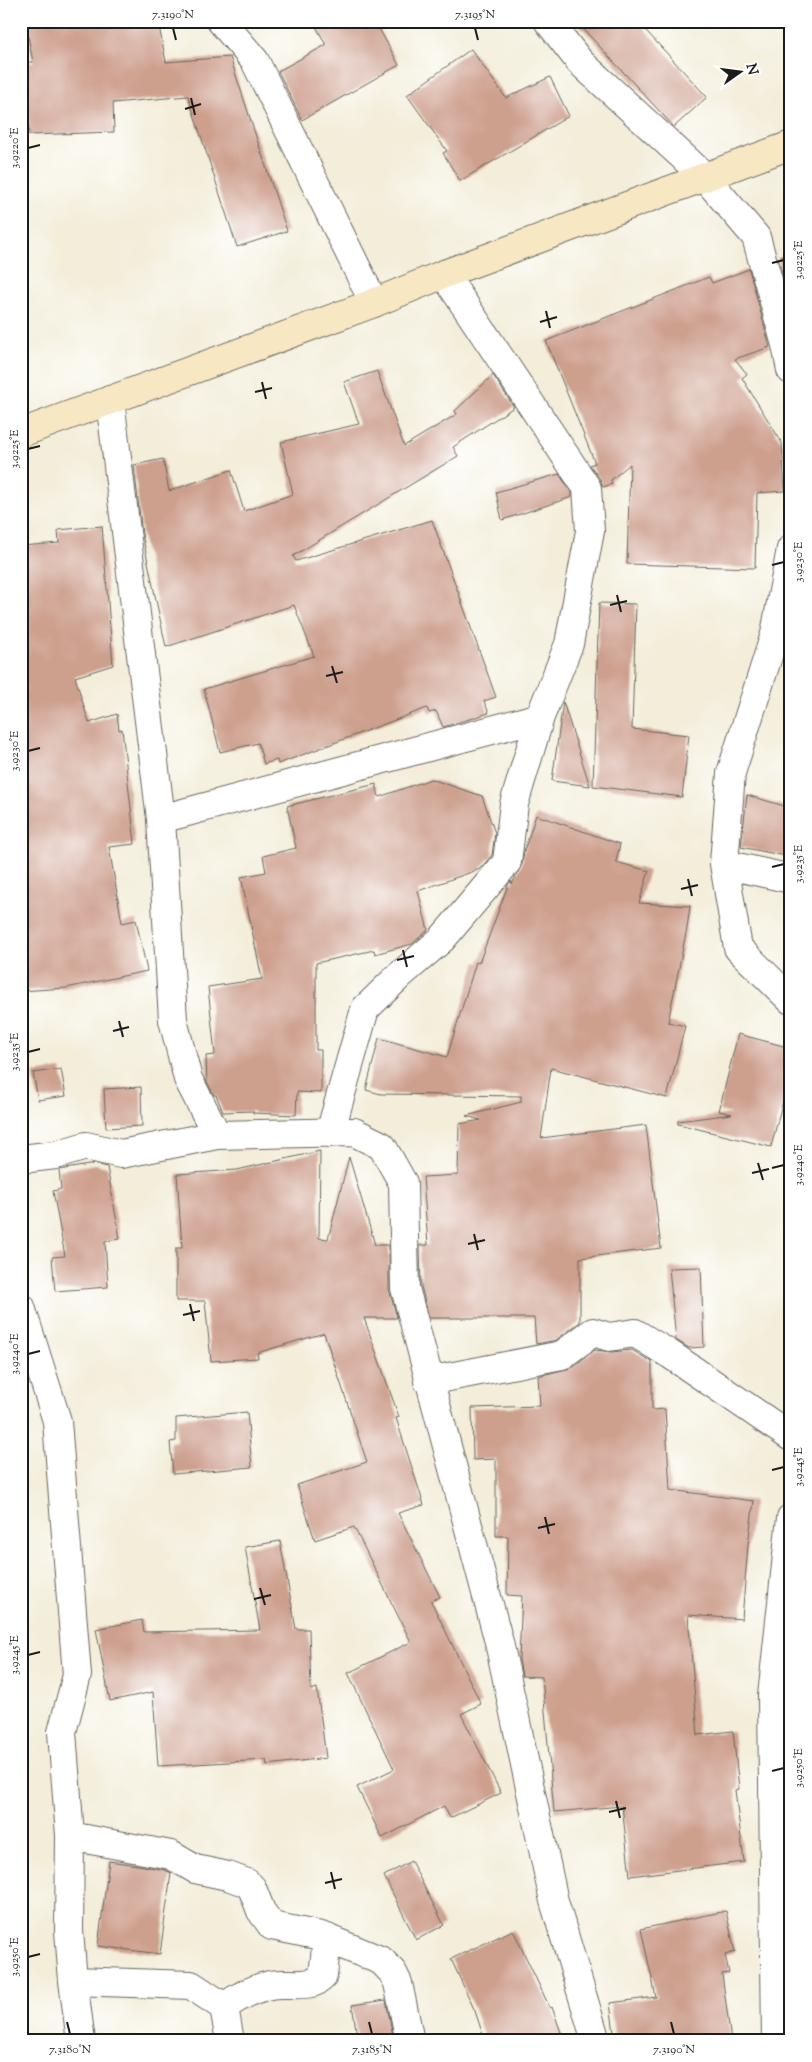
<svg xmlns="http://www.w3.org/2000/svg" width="812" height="2062" viewBox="0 0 812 2062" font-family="'Sorts Mill Goudy',serif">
<rect width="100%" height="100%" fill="#fff"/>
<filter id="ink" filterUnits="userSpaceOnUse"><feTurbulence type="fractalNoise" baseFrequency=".02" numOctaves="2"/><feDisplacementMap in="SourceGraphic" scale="10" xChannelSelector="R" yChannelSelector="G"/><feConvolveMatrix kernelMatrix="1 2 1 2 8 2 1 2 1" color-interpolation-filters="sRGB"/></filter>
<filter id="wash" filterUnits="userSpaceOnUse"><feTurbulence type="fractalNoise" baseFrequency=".0096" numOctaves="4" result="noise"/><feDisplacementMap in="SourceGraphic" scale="20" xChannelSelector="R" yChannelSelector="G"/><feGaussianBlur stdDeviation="1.12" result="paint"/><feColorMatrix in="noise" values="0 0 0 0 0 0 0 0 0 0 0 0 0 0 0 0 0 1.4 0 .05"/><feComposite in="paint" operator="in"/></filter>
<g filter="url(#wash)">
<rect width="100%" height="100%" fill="#f3edd9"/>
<g id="blocks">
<path fill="#cd9f8d" d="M 25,21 L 158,21 L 166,62 L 230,57 L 287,231 L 237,247 L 188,96 L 113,103 L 114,132 L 29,135 L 25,62 L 33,62 Z
M 313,21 L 375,21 L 399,65 L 302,120 L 278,71 L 326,45 Z
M 576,21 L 637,21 L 707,97 L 674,127 Z
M 471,49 L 506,98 L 550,77 L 569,116 L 460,181 L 443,153 L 447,151 L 407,95 Z
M 791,253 L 791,304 L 778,258 Z
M 749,269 L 770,347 L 735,359 L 747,374 L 742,378 L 782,443 L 785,491 L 757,493 L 755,568 L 627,564 L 630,464 L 611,480 L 612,484 L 603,487 L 600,479 L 590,465 L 595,463 L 546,341 L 709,277 L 712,283 Z
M 377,371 L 404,446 L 457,414 L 455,411 L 493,375 L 514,407 L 453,447 L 458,456 L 293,556 L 296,561 L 432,520 L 496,697 L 484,701 L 489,713 L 443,727 L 436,711 L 429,713 L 427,708 L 278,764 L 277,760 L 264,764 L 258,743 L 220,752 L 204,689 L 314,656 L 294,605 L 166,647 L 142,534 L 134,465 L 163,459 L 169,491 L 231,470 L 244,511 L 293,494 L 281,442 L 359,424 L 344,382 Z
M 559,474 L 572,493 L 572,497 L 502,520 L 496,492 Z
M 102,526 L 113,665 L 75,677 L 89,723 L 117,714 L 119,730 L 122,729 L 135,844 L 109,847 L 122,923 L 136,920 L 147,971 L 66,988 L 21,991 L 21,546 L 59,543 L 58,530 Z
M 599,603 L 636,604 L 632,729 L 689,735 L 682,797 L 593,786 Z
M 563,702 L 590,786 L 552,781 Z
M 431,779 L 482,796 L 495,833 L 492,855 L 480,869 L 418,891 L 428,930 L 412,944 L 375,954 L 374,950 L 316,963 L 316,1050 L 321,1050 L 321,1093 L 297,1092 L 296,1115 L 253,1113 L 253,1111 L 223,1112 L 216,1095 L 214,1095 L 207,1082 L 206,1056 L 215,1055 L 208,987 L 262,979 L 241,877 L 266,872 L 263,856 L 296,848 L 287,806 L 376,784 L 379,797 Z
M 747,795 L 791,808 L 791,857 L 741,847 Z
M 536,815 L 620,844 L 616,862 L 649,871 L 639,903 L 690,906 L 687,928 L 668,1022 L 685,1026 L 667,1098 L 551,1068 L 541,1138 L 646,1125 L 661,1248 L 580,1258 L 580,1322 L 556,1340 L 536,1344 L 534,1318 L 429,1318 L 421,1286 L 420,1245 L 428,1245 L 423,1177 L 458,1175 L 459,1124 L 481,1120 L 466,1116 L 521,1102 L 521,1096 L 381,1094 L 366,1090 L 379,1038 L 447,1057 L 476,962 L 479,963 L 508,885 L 511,881 L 512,884 L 522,864 L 524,851 Z
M 738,1034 L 791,1048 L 791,1069 L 771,1147 L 678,1124 L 678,1121 L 732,1114 L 719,1111 Z
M 61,1069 L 66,1096 L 38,1100 L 33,1073 Z
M 141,1087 L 142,1126 L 106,1128 L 104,1089 Z
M 320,1151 L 319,1238 L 328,1239 L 349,1157 L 375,1245 L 389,1245 L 389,1289 L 397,1318 L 364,1318 L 399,1417 L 396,1418 L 424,1505 L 398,1513 L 440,1597 L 431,1601 L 481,1704 L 461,1714 L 501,1793 L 450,1818 L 444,1806 L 382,1838 L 357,1787 L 394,1769 L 348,1673 L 411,1642 L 354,1527 L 315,1540 L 297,1485 L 367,1462 L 324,1333 L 257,1353 L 258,1358 L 211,1361 L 205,1301 L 176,1301 L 176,1248 L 182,1248 L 177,1174 L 237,1170 Z
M 95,1164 L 107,1167 L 120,1239 L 105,1241 L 108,1287 L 55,1291 L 52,1257 L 65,1256 L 53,1191 L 61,1189 L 59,1170 Z
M 701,1267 L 704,1347 L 689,1348 L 676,1340 L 669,1268 Z
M 595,1350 L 611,1352 L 632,1350 L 652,1362 L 652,1410 L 665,1409 L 670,1490 L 754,1501 L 748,1544 L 742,1619 L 688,1615 L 698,1735 L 733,1731 L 739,1789 L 735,1790 L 744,1862 L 630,1876 L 622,1806 L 554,1812 L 542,1677 L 522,1676 L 519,1659 L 522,1596 L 507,1595 L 508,1536 L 496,1536 L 496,1459 L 473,1460 L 472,1408 L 540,1406 L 538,1376 L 571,1368 Z
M 247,1412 L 252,1467 L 173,1474 L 170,1442 L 176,1441 L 176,1418 Z
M 280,1541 L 296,1629 L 309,1629 L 311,1690 L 317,1688 L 326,1758 L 267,1765 L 266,1760 L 158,1766 L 153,1692 L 110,1701 L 96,1629 L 142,1620 L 144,1632 L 260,1630 L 245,1547 Z
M 109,1861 L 144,1866 L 165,1870 L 171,1873 L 160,1954 L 98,1946 Z
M 411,1861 L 444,1925 L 416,1940 L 384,1876 Z
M 726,1911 L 735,1952 L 725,1955 L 729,1973 L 722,1974 L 731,2041 L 615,2041 L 610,2003 L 656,1997 L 641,1929 Z
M 513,1930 L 550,2008 L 552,2007 L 564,2041 L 485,2041 L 475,2011 L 451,1959 Z
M 386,2000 L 394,2041 L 358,2041 L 352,2005 Z"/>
</g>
</g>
<g filter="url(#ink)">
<use href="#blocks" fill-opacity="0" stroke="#67655e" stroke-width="1"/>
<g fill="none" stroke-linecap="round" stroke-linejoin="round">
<defs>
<path id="minor" d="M 221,21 L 255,61 L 374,303
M 548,21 L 580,62 L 704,176 L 756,237 L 786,345 L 791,370
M 110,400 L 161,819 L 173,1020 L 188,1079 L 217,1135
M 791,549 L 775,634 L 731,773 L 724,864 L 738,948 L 791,1000
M 161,819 L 540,717
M 724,864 L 791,879
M 330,1133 L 365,1009 L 399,976 L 442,939 L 507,862 L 514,804 L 540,717 L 569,644 L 590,531 L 587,488 L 444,274
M 21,1159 L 56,1155 L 86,1146 L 121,1154 L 217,1135 L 354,1132 L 382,1146 L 403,1183 L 405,1288 L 499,1642 L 554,1901 L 596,2041
M 21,1307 L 57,1421 L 77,1675 L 62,1732 L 70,1836 L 69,1931 L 73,1981 L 81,2041
M 428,1381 L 562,1355 L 593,1332 L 609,1337 L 635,1333 L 671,1355 L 791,1437
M 70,1836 L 171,1855 L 195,1869 L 228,1876 L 247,1883 L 252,1888 L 261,1911 L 272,1926 L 321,1936 L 382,1961 L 393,1973 L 398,1983 L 410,2041
M 73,1981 L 191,1985 L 224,2007 L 230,2041
M 224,2007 C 239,1996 252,1989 270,1985 C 285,1981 312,1990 323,1976 L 327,1938
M 776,2041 L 772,1696 L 791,1518"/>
<path id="secondary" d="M 21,433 L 374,303 L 444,274 L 791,145"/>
</defs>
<use href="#minor" stroke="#67655e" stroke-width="30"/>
<use href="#secondary" stroke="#67655e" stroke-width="30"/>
<use href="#minor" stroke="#fff" stroke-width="28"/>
<use href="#secondary" stroke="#f7e8c3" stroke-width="28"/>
</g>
</g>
<path fill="none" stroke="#1c1c1c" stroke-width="2" d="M 173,28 L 176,40M 475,28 L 478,40M 191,98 L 195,115M 185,109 L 201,104M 28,148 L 40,145M 772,263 L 784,260M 546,311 L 550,328M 540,322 L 557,317M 262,382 L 266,399M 255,392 L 272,388M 28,449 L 40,446M 772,565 L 784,562M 617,595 L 621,612M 610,605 L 627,601M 332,666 L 337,683M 326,676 L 343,672M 28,751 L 40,748M 772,867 L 784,864M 688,879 L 692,896M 681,889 L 698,885M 403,950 L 407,967M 397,960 L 414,956M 119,1021 L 123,1037M 113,1031 L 129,1027M 28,1052 L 40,1049M 758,1163 L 763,1180M 772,1168 L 784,1165M 752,1173 L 769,1169M 474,1234 L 478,1250M 468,1244 L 485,1240M 190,1304 L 194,1321M 183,1315 L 200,1311M 28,1354 L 40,1351M 772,1470 L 784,1467M 545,1517 L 549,1534M 538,1528 L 555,1524M 260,1588 L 265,1605M 254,1599 L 271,1595M 28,1655 L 40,1652M 772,1771 L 784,1768M 616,1801 L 620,1818M 609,1812 L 626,1808M 331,1872 L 335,1889M 325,1883 L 342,1879M 28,1957 L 40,1954M 67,2022 L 70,2034M 369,2022 L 372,2034M 671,2022 L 674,2034"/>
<rect width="812" height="2062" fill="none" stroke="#fff" stroke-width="55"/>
<g transform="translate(740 72) rotate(76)" stroke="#ffffff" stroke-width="4" paint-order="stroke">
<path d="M0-4L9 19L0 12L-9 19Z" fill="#1c1c1c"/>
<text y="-8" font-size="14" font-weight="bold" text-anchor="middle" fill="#1c1c1c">N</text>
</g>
<rect x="28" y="28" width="756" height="2006" fill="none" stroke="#1c1c1c" stroke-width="2"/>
<g font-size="12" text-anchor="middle" fill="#1c1c1c">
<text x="173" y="18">7.3190°N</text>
<text x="475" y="18">7.3195°N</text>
<text transform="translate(14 148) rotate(-90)" y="4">3.9220°E</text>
<text transform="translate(798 260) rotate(-90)" y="4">3.9225°E</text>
<text transform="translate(14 449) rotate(-90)" y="4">3.9225°E</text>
<text transform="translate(798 562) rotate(-90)" y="4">3.9230°E</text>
<text transform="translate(14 751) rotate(-90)" y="4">3.9230°E</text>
<text transform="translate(798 864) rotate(-90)" y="4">3.9235°E</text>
<text transform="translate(14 1052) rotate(-90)" y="4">3.9235°E</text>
<text transform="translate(798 1165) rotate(-90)" y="4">3.9240°E</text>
<text transform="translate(14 1354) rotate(-90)" y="4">3.9240°E</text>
<text transform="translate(798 1467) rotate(-90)" y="4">3.9245°E</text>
<text transform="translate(14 1655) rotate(-90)" y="4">3.9245°E</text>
<text transform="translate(798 1768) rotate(-90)" y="4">3.9250°E</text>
<text transform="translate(14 1957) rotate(-90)" y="4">3.9250°E</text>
<text x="70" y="2053">7.3180°N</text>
<text x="372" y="2053">7.3185°N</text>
<text x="674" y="2053">7.3190°N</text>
</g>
</svg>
